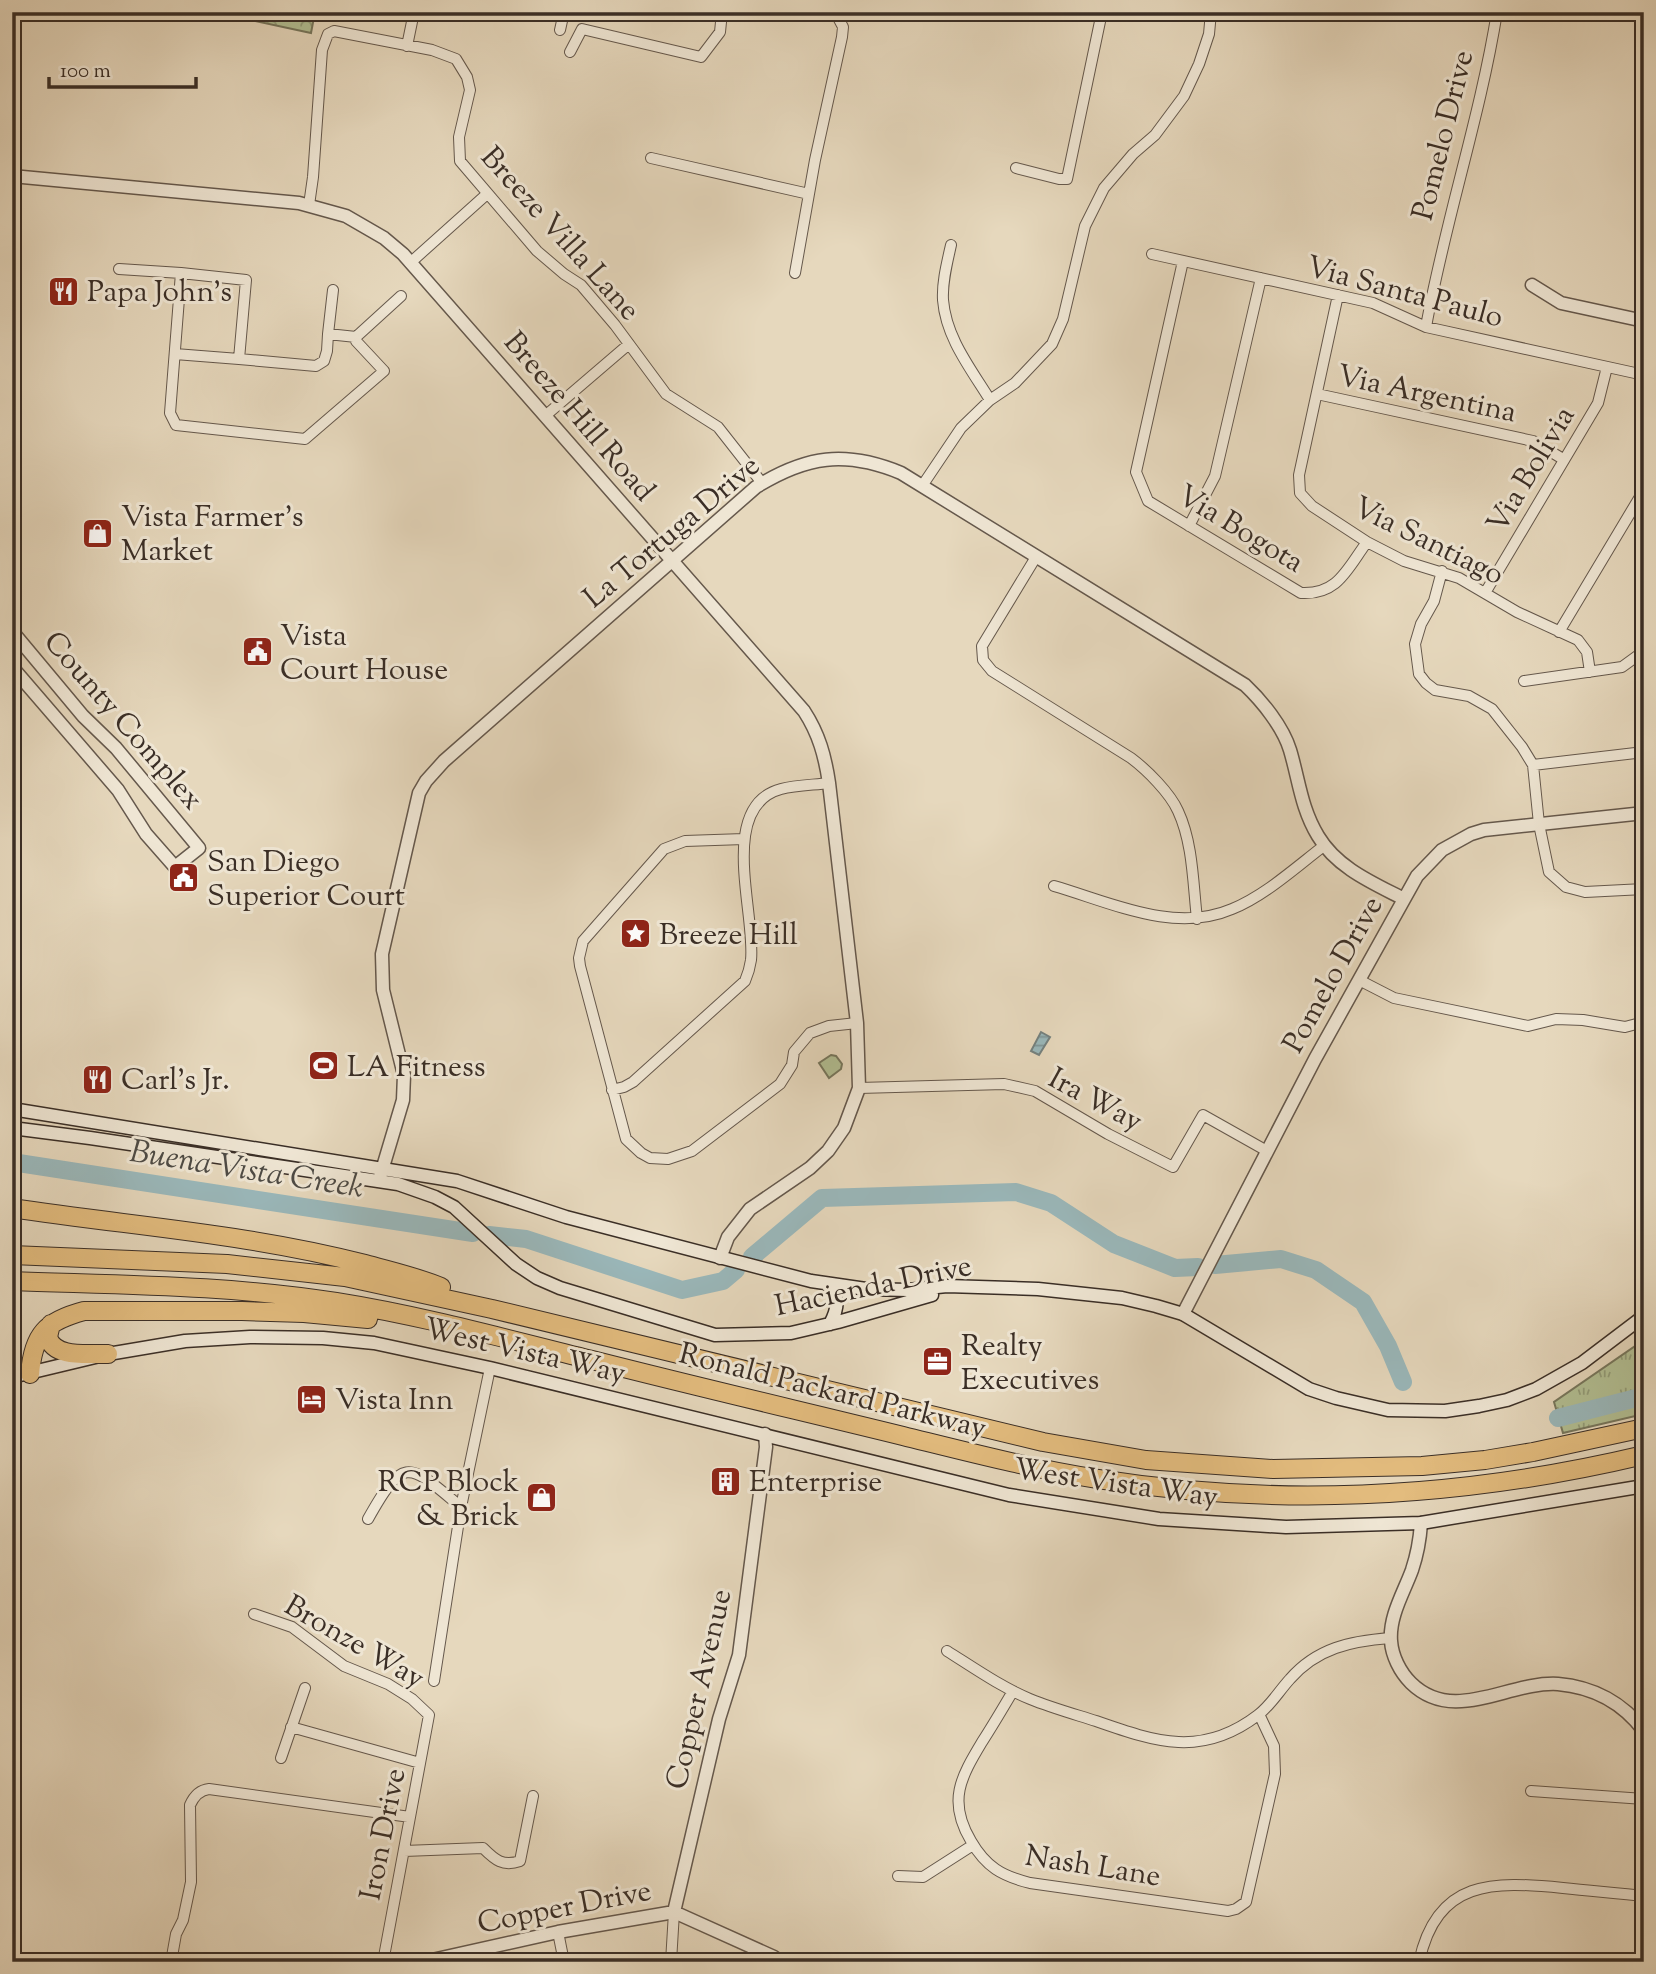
<svg xmlns="http://www.w3.org/2000/svg" width="1656" height="1974" viewBox="0 0 1656 1974" font-family="'Sorts Mill Goudy',serif">
<defs>
<pattern id="grass-tufts" width="24" height="20" patternUnits="userSpaceOnUse" patternTransform="scale(1.75)"><rect width="24" height="20" fill="#b2bf93"/><path d="M3 7l-1-3M5 7V3M7 7l1-3M15 17l-1-3M17 17v-4M19 17l1-3" fill="none" stroke="#929c78"/></pattern>
<pattern id="park-crowns" width="20" height="18" patternUnits="userSpaceOnUse" patternTransform="scale(1.75)"><rect width="20" height="18" fill="#b2bf93"/><path d="M2 6a3 3 0 1 1 6 0M12 15a3 3 0 1 1 6 0" fill="none" stroke="#929c78"/></pattern>
<pattern id="water-rules" width="6" height="5" patternUnits="userSpaceOnUse" patternTransform="scale(1.75)"><rect width="6" height="5" fill="#9ab8bb"/><path d="M0 2.5h6" fill="none" stroke="#7f9698"/></pattern>
</defs>
<rect width="100%" height="100%" fill="#e6d8bd"/>
<filter id="stains"><feTurbulence type="fractalNoise" baseFrequency=".00286" numOctaves="4"/><feColorMatrix values="0 0 0 0 .2 0 0 0 0 .09 0 0 0 0 .02 0 0 0 .5 -.17"/></filter>
<radialGradient id="worn" r=".72"><stop offset=".6" stop-color="#630" stop-opacity="0"/><stop offset="1" stop-color="#630" stop-opacity=".3"/></radialGradient>
<path fill="url(#grass-tufts)" stroke="#76765c" stroke-width="2" d="M 1644,1340 L 1644,1414 L 1563,1433 L 1554,1402 Z"/>
<path fill="url(#park-crowns)" stroke="#76765c" stroke-width="2" d="M 214,12 L 315,12 L 311,33 Z"/>
<path fill="#b2bf93" stroke="#76765c" stroke-width="2" d="M 831,1055 L 836,1056 L 842,1064 L 841,1069 L 829,1078 L 819,1063 Z"/>
<path fill="url(#water-rules)" stroke="#74817f" stroke-width="2" d="M 1041,1032 L 1050,1037 L 1039,1055 L 1031,1051 Z"/>
<g fill="none" stroke-linecap="round" stroke-linejoin="round">
<path stroke="#9ab8bb" stroke-width="18" d="M 12,1162 L 473,1233
M 489,1235 L 526,1239 L 682,1290 L 723,1281 L 736,1270
M 752,1257 L 822,1198 L 1016,1192 L 1051,1203 L 1114,1244 L 1175,1268 L 1198,1267
M 1215,1265 L 1281,1259 L 1316,1270 L 1363,1302 L 1388,1346 L 1403,1382
M 1558,1418 L 1644,1396"/>
<defs>
<path id="minor" d="M 560,30 L 564,12
M 407,46 L 414,12
M 570,52 L 582,29 L 701,57 L 720,32 L 722,12
M 651,158 L 809,194
M 1016,168 L 1059,179 L 1067,179 L 1102,12
M 309,205 L 313,177 L 322,50 L 328,34 L 334,31 L 432,50 L 456,59 L 467,77 L 470,90 L 459,137 L 460,161 L 537,251 L 564,274 L 581,285 L 615,325 L 666,394 L 718,427 L 762,483
M 951,245 C 947,263 942,282 943,300 C 946,338 971,369 990,400
M 1152,254 L 1373,303 L 1426,327 L 1644,375
M 1183,261 L 1136,472 L 1148,501 L 1301,593 C 1338,595 1347,569 1367,542
M 410,263 L 487,194
M 119,269 L 181,273
M 795,273 L 815,160 L 842,37 L 843,27 L 835,12
M 333,290 L 328,334 L 356,337 L 401,296
M 1338,295 L 1299,475 L 1300,493 L 1312,506 L 1367,542 L 1404,561 L 1459,578 L 1517,612 L 1578,640 L 1587,652 L 1590,672
M 1426,327 C 1445,221 1480,118 1497,12
M 328,334 L 327,351 L 324,361 L 316,366 L 239,359 L 246,280 L 181,273 L 170,413 L 176,425 L 305,439 L 384,371 L 356,341 L 356,337
M 175,354 L 239,359
M 1317,394 L 1533,441 L 1563,459
M 545,416 L 629,344
M 922,486 L 961,428 L 990,400 L 1015,383 L 1052,344 L 1063,319 L 1085,226 L 1104,188 L 1133,154 L 1155,135 L 1184,96 L 1199,64 L 1209,34 L 1211,12
M 1189,526 L 1215,476 L 1261,278
M 1036,557 L 982,646 L 983,660 L 992,671 L 1131,758 C 1147,770 1170,793 1178,811 C 1193,843 1193,884 1197,919
M 1442,571 L 1434,601 L 1421,624 L 1415,644 L 1419,674 L 1426,683 L 1435,690 L 1469,696 L 1492,709 L 1522,747 L 1533,765 L 1539,824 L 1549,872 L 1566,887 L 1585,892 L 1644,889
M 1485,593 L 1598,403 L 1607,367
M 1559,632 L 1644,490
M 1524,681 L 1622,667 L 1644,651
M 1533,765 L 1644,752
M 744,839 L 685,841 L 664,849 L 583,941 L 579,958 L 580,966 L 626,1139 L 641,1153 L 650,1158 L 668,1159 L 692,1151 L 780,1084 L 792,1065 L 794,1052 L 810,1033 L 829,1026 L 857,1023
M 1054,886 C 1110,902 1174,934 1232,909 C 1266,895 1296,867 1325,845
M 1359,980 L 1394,998 L 1528,1026 L 1556,1019 L 1583,1020 L 1625,1027 L 1644,1022
M 859,1088 L 1004,1084 L 1035,1091 L 1108,1134 L 1173,1167 L 1203,1115 L 1267,1151
M 612,1090 L 624,1087 L 633,1082 L 745,981 C 748,974 750,967 751,960 C 756,914 717,806 781,789 C 796,785 814,785 829,783
M 368,1519 C 405,1453 409,1464 461,1507
M 254,1614 L 292,1627 L 344,1666 L 388,1684 L 412,1699 L 429,1715 L 383,1962
M 947,1651 C 974,1668 1001,1687 1030,1699 C 1052,1708 1074,1714 1096,1721 C 1156,1742 1202,1758 1258,1715 C 1271,1705 1279,1691 1290,1679 C 1317,1648 1351,1641 1390,1638
M 434,1681 L 461,1507 L 490,1368
M 1013,1691 C 1003,1708 993,1725 982,1742 C 961,1777 947,1801 971,1841 C 986,1867 1002,1876 1030,1883 L 1228,1911 L 1236,1909 L 1246,1902 L 1275,1774 L 1274,1746 L 1259,1714
M 291,1727 L 420,1763
M 281,1758 L 305,1688
M 1531,1791 L 1644,1799
M 404,1851 L 483,1848 C 495,1860 503,1867 520,1861 L 533,1796
M 898,1876 L 923,1877 L 973,1845
M 558,1932 L 564,1962
M 171,1962 L 176,1934 L 183,1920 L 191,1882 L 190,1805 C 194,1796 200,1790 209,1789 L 410,1817
M 671,1962 L 674,1912
M 1419,1962 C 1437,1879 1493,1881 1563,1888 C 1590,1891 1617,1893 1644,1896"/>
<path id="tertiary" d="M 12,176 L 299,203 L 346,216 L 384,238 L 403,254 L 804,711 C 819,734 825,756 829,783 L 857,1023 L 859,1088 L 844,1128 L 828,1151 L 810,1168 L 750,1209 L 728,1237 L 720,1258
M 1532,285 L 1561,303 L 1644,321
M 12,631 L 83,716 L 116,748 L 199,848 L 175,867 L 146,834 L 118,790 L 12,667
M 380,1177 L 403,1100 L 404,1075 L 383,990 L 382,954 L 419,793 L 426,781 L 444,761 L 756,487 C 806,456 845,450 901,473 L 1245,685 C 1262,701 1283,727 1290,750 C 1299,780 1301,808 1318,836 C 1337,868 1373,883 1404,899
M 1183,1314 L 1315,1059 L 1417,876 L 1442,850 L 1471,834 L 1484,830 L 1644,813
M 1421,1523 C 1420,1539 1417,1555 1412,1570 C 1404,1592 1389,1616 1391,1641 C 1392,1656 1400,1672 1411,1683 C 1454,1725 1508,1681 1558,1684 C 1593,1687 1623,1703 1644,1731
M 674,1912 L 719,1719 L 739,1655 L 766,1447 L 765,1434
M 423,1962 L 558,1932 L 674,1912 L 774,1957 L 779,1962"/>
<path id="secondary" d="M 12,1109 L 457,1181 L 566,1217 L 811,1281 L 866,1289 L 908,1290 L 947,1286 L 1038,1289 L 1122,1298 L 1156,1306 L 1183,1314 L 1309,1389 L 1336,1398 L 1388,1410 L 1445,1411 L 1479,1406 L 1507,1400 L 1536,1389 L 1582,1363 L 1644,1316
M 12,1128 L 90,1138 L 398,1184 L 435,1197 L 454,1207 L 516,1264 L 537,1278 L 560,1288 L 715,1335 L 791,1333 L 838,1322 L 932,1295
M 825,1283 C 840,1295 839,1307 830,1324
M 12,1377 L 108,1354 L 185,1341 L 250,1337 L 323,1338 L 374,1343 L 490,1368 L 1009,1495 L 1159,1519 L 1286,1527 L 1421,1523 L 1644,1486"/>
<path id="motorway" d="M 12,1208 C 130,1226 250,1234 365,1264 C 390,1271 417,1277 441,1287
M 12,1255 L 227,1264 L 345,1277 L 492,1309 L 1043,1442 L 1146,1460 L 1273,1469 L 1422,1466 L 1485,1460 L 1533,1452 L 1644,1428
M 12,1281 C 120,1285 229,1285 336,1302 C 424,1316 510,1340 596,1361 C 698,1387 801,1411 903,1436 C 968,1452 1033,1469 1098,1479 C 1282,1508 1463,1498 1644,1455
M 51,1324 L 48,1337 C 54,1359 89,1353 108,1354
M 30,1374 C 33,1334 46,1321 84,1311 L 242,1311 L 304,1313 L 368,1319"/>
</defs>
<use href="#minor" stroke="#65584c" stroke-width="12"/>
<use href="#tertiary" stroke="#65584c" stroke-width="15"/>
<use href="#secondary" stroke="#3a2e26" stroke-width="15"/>
<use href="#motorway" stroke="#3a2e26" stroke-width="20"/>
<use href="#minor" stroke="#efe6d4" stroke-width="10"/>
<use href="#tertiary" stroke="#efe6d4" stroke-width="12"/>
<use href="#secondary" stroke="#efe6d4" stroke-width="12"/>
<use href="#motorway" stroke="#e3bc7e" stroke-width="18"/>
</g>
<defs>
<symbol id="restaurant-square" viewBox="-11 -11 22 22"><rect x="-9" y="-9" width="18" height="18" rx="4" fill="#8f2418" stroke="#efe6d4"/><path d="M-5-6h1v4h1v-4h1v4h1v-4h1v5L-1.5 .5V6h-2V.5L-5-1ZM5-6V6H3V1.5H1.5Q1.5-4 5-6Z" fill="#fff"/></symbol>
<symbol id="shop-square" viewBox="-11 -11 22 22"><rect x="-9" y="-9" width="18" height="18" rx="4" fill="#8f2418" stroke="#efe6d4"/><path d="M-5-2.5h2.3a2.7 3.5 0 0 1 5.4 0H5L5.5 6h-11ZM-1.5-2.5h3a1.5 2.3 0 0 0-3 0Z" fill="#fff"/></symbol>
<symbol id="civic-square" viewBox="-11 -11 22 22"><rect x="-9" y="-9" width="18" height="18" rx="4" fill="#8f2418" stroke="#efe6d4"/><path d="M-.6-6.5H3V-4.5H.6V-3L4-1V1h2V6H-6V1h2V-1L-.6-3ZM-1.2 2.5V6h2.4V2.5Z" fill="#fff"/></symbol>
<symbol id="sight-square" viewBox="-11 -11 22 22"><rect x="-9" y="-9" width="18" height="18" rx="4" fill="#8f2418" stroke="#efe6d4"/><path d="M0-6L1.8-2.2L6-1.7L2.9 1.2L3.7 5.4L0 3.3L-3.7 5.4L-2.9 1.2L-6-1.7L-1.8-2.2Z" fill="#fff"/></symbol>
<symbol id="stadium-square" viewBox="-11 -11 22 22"><rect x="-9" y="-9" width="18" height="18" rx="4" fill="#8f2418" stroke="#efe6d4"/><path d="M0-5a6.5 5 0 1 0 0 10a6.5 5 0 1 0 0-10ZM-3.5-1.8h7v3.6h-7Z" fill="#fff"/></symbol>
<symbol id="office-square" viewBox="-11 -11 22 22"><rect x="-9" y="-9" width="18" height="18" rx="4" fill="#8f2418" stroke="#efe6d4"/><path d="M-6-3h4V-5.5h4V-3h4V5H-6ZM-1-4.5V-3h2v-1.5ZM-6 0V1H6V0Z" fill="#fff"/></symbol>
<symbol id="hotel-square" viewBox="-11 -11 22 22"><rect x="-9" y="-9" width="18" height="18" rx="4" fill="#8f2418" stroke="#efe6d4"/><path d="M-6-4.5h1.5V1H6V5H4.5V3h-9V5H-6ZM-4 0a1.8 1.8 0 1 1 3.6 0ZM.5 0V-2.5h3Q6-2.5 6 0Z" fill="#fff"/></symbol>
<symbol id="building-square" viewBox="-11 -11 22 22"><rect x="-9" y="-9" width="18" height="18" rx="4" fill="#8f2418" stroke="#efe6d4"/><path d="M-4-6H4V6H1V3H-1V6H-4ZM-2.5-4.3h1.7v1.8h-1.7ZM.8-4.3h1.7v1.8H.8ZM-2.5-1h1.7V.8h-1.7ZM.8-1h1.7V.8H.8Z" fill="#fff"/></symbol>
</defs>
<g fill-rule="evenodd">
<use href="#restaurant-square" x="46" y="274" width="35" height="35"/>
<use href="#shop-square" x="80" y="516" width="35" height="35"/>
<use href="#civic-square" x="240" y="634" width="35" height="35"/>
<use href="#civic-square" x="166" y="860" width="35" height="35"/>
<use href="#sight-square" x="618" y="916" width="35" height="35"/>
<use href="#stadium-square" x="306" y="1048" width="35" height="35"/>
<use href="#restaurant-square" x="80" y="1062" width="35" height="35"/>
<use href="#office-square" x="920" y="1344" width="35" height="35"/>
<use href="#hotel-square" x="294" y="1382" width="35" height="35"/>
<use href="#building-square" x="708" y="1464" width="35" height="35"/>
<use href="#shop-square" x="524" y="1480" width="35" height="35"/>
</g>
<g text-anchor="middle" stroke-width="6" stroke-linejoin="round" paint-order="stroke">
<g font-size="30" fill="#3a2e26" stroke="#efe6d4">
<text transform="translate(1442 135) rotate(-76)" y="10">Pomelo Drive</text>
<text transform="translate(561 233) rotate(48)" y="10">Breeze Villa Lane</text>
<text transform="translate(1405 291) rotate(15)" y="10">Via Santa Paulo</text>
<text transform="translate(1427 393) rotate(12)" y="10">Via Argentina</text>
<text transform="translate(580 416) rotate(49)" y="10">Breeze Hill Road</text>
<text transform="translate(1530 469) rotate(-59)" y="10">Via Bolivia</text>
<text transform="translate(1241 528) rotate(31)" y="10">Via Bogota</text>
<text transform="translate(671 531) rotate(-40)" y="10">La Tortuga Drive</text>
<text transform="translate(1429 540) rotate(26)" y="10">Via Santiago</text>
<text transform="translate(124 720) rotate(49)" y="10">County Complex</text>
<text transform="translate(1332 974) rotate(-61)" y="10">Pomelo Drive</text>
<text transform="translate(1096 1099) rotate(28)" y="10">Ira Way</text>
<text transform="translate(873 1285) rotate(-12)" y="10">Hacienda Drive</text>
<text transform="translate(525 1350) rotate(13)" y="10">West Vista Way</text>
<text transform="translate(833 1390) rotate(14)" y="10">Ronald Packard Parkway</text>
<text transform="translate(1116 1482) rotate(8)" y="10">West Vista Way</text>
<text transform="translate(355 1641) rotate(30)" y="10">Bronze Way</text>
<text transform="translate(698 1689) rotate(-77)" y="10">Copper Avenue</text>
<text transform="translate(382 1834) rotate(-79)" y="10">Iron Drive</text>
<text transform="translate(1093 1865) rotate(9)" y="10">Nash Lane</text>
<text transform="translate(564 1906) rotate(-11)" y="10">Copper Drive</text>
</g>
<g font-size="30" fill="#3a2e26" stroke="#efe6d4" text-anchor="start">
<text x="87" y="301">Papa John's</text>
<text x="121" y="526">Vista Farmer's<tspan x="121" dy="34">Market</tspan></text>
<text x="280" y="645">Vista<tspan x="280" dy="34">Court House</tspan></text>
<text x="207" y="871">San Diego<tspan x="207" dy="34">Superior Court</tspan></text>
<text x="659" y="944">Breeze Hill</text>
<text x="347" y="1076">LA Fitness</text>
<text x="121" y="1089">Carl's Jr.</text>
<text x="961" y="1355">Realty<tspan x="961" dy="34">Executives</tspan></text>
<text x="335" y="1409">Vista Inn</text>
<text x="519" y="1491" text-anchor="end">RCP Block<tspan x="519" dy="34">&amp; Brick</tspan></text>
<text x="749" y="1491">Enterprise</text>
</g>
<g font-size="32" font-style="italic" fill="#4d4a44" stroke="#efe6d4">
<text transform="translate(247 1168) rotate(9)" y="11">Buena Vista Creek</text>
</g>
</g>
<rect width="1656" height="1974" fill="none" stroke="#e6d8bd" stroke-width="42"/>
<rect x="14" y="14" width="1628" height="1946" fill="none" stroke="#3a2e26" stroke-width="3.5"/>
<rect x="21" y="21" width="1614" height="1932" fill="none" stroke="#3a2e26" stroke-width="2"/>
<path d="M49 77v10h147v-10" fill="none" stroke="#3a2e26" stroke-width="3.5"/>
<text x="60" y="77" font-size="21" fill="#3a2e26" stroke="#efe6d4" stroke-width="5" paint-order="stroke">100 m</text>
<rect width="100%" height="100%" filter="url(#stains)"/>
<rect width="100%" height="100%" fill="url(#worn)"/>
</svg>
